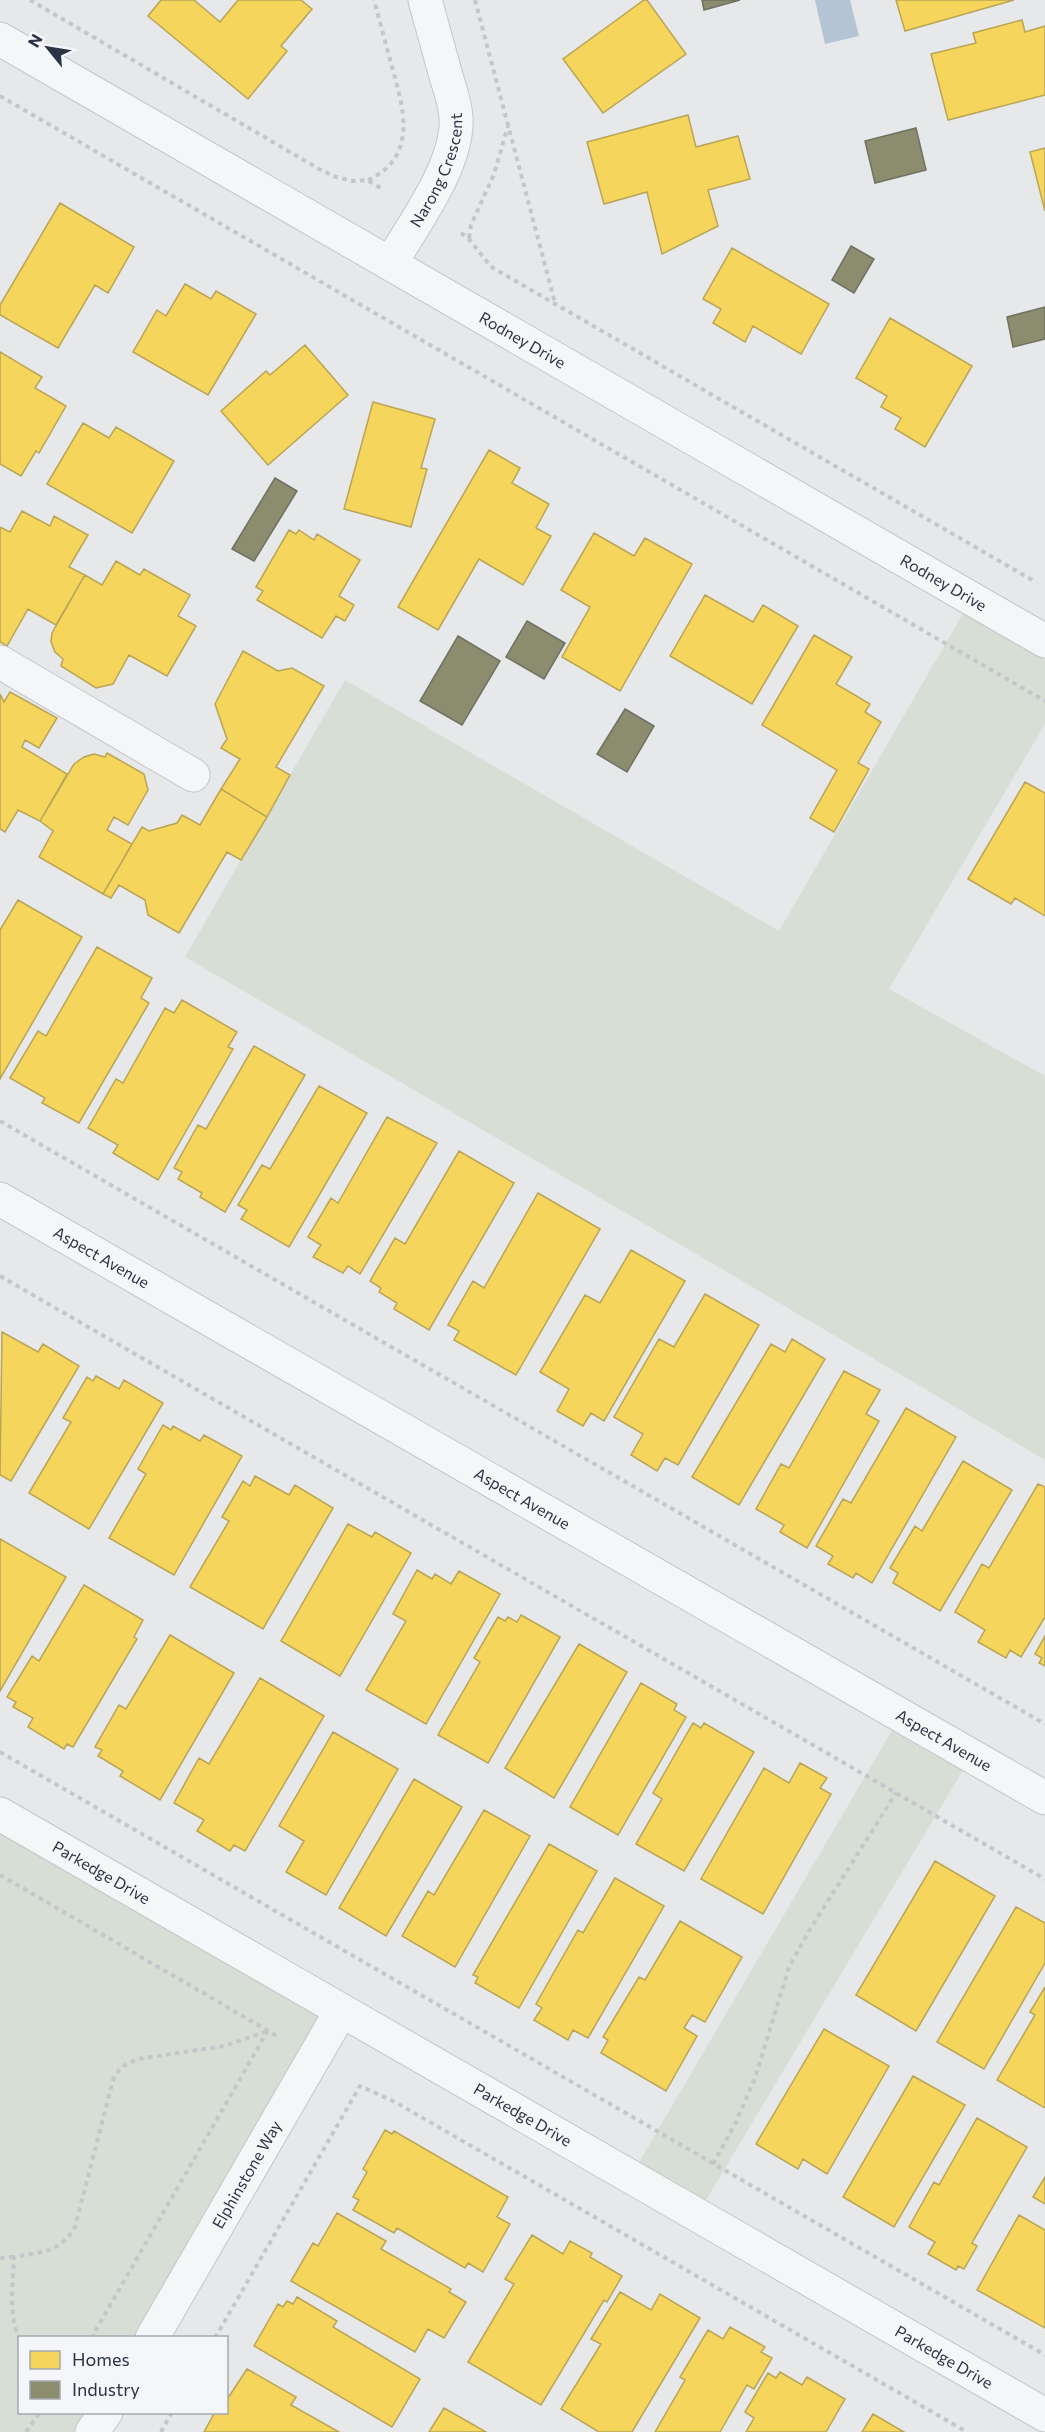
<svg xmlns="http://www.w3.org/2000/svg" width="1045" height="2432" viewBox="0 0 1045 2432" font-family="Commissioner,sans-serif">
<rect width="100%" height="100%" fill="#e6e8ea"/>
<path fill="#d6ded6" d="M 972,598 L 1045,641 L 1045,724 L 889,989 L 1045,1076 L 1045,1460 L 705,1259 L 185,957 L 345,680 L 779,931 Z
M 901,1715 L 972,1755 L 697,2215 L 631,2176 Z
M 0,1814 L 341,2011 L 152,2337 L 20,2338 L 20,2412 L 106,2413 L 92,2432 L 0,2432 Z"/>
<path fill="#b4c4d5" d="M 815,0 L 850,0 L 859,36 L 825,44 Z"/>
<path fill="#f6d55c" stroke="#b9a555" stroke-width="1.5" d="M 161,0 L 194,0 L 220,22 L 238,0 L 301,0 L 312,9 L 281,46 L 287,51 L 248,99 L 148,16 Z
M 644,0 L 647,0 L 686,54 L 603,113 L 563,59 Z
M 896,0 L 1014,0 L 905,31 Z
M 1022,20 L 1025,32 L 1045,26 L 1045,95 L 948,120 L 931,54 L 976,43 L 973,33 Z
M 688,115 L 696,147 L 738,136 L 750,179 L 708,190 L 718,226 L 662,254 L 647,192 L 604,204 L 587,142 Z
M 1045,148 L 1045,211 L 1030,152 Z
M 60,203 L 134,247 L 108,293 L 95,285 L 58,348 L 0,315 L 0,305 Z
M 732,248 L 829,304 L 801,354 L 753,326 L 745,342 L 713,323 L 721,309 L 703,299 Z
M 185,284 L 211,299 L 216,291 L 256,314 L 208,395 L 133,352 L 157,310 L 166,316 Z
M 890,318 L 972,366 L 925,447 L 895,429 L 901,418 L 881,407 L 887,396 L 856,378 Z
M 305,345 L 348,395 L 268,465 L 221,411 L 266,371 L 270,375 Z
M 0,352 L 42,377 L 35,388 L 66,406 L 39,453 L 36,451 L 21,476 L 0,464 Z
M 373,402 L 435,419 L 421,468 L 427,469 L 411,527 L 344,509 Z
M 83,423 L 109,438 L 116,427 L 174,461 L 132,533 L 47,484 Z
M 489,450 L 520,468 L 512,483 L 549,504 L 536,528 L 551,536 L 523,585 L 479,559 L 438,630 L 398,607 Z
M 22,511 L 50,526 L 54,516 L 88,535 L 69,567 L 85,575 L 56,625 L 28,609 L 7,646 L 0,642 L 0,527 L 10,532 Z
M 289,530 L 296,534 L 299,530 L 314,540 L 317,534 L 360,560 L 339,596 L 354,605 L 345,621 L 336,616 L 322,638 L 257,600 L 263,591 L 256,587 Z
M 594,533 L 634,556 L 645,538 L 692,564 L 620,691 L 562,657 L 590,607 L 561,590 Z
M 116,561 L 140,575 L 144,569 L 190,595 L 178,616 L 196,626 L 167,676 L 129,655 L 113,684 L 96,688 L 61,666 L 63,659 L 55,652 L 51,642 L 52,633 L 85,575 L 102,585 Z
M 705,595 L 753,622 L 763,605 L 798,626 L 752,704 L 670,656 Z
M 814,635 L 852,657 L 836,684 L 870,704 L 865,712 L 881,722 L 858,763 L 869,769 L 834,832 L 810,818 L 837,770 L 762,725 Z
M 243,651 L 278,671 L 292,668 L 324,686 L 276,767 L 290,775 L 267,817 L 221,789 L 240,759 L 221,748 L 227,739 L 215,704 Z
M 10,692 L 57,718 L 39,748 L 25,740 L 22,747 L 67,774 L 40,821 L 18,810 L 5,832 L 0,829 L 0,694 L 4,702 Z
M 107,753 L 144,774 L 148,790 L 128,825 L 114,817 L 107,830 L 132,844 L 103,894 L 39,857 L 53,831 L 40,821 L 74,764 L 84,757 L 94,754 L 105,757 Z
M 1025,782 L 1045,793 L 1045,916 L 1015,898 L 1011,904 L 968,879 Z
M 221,789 L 267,817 L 241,860 L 227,852 L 179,933 L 148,915 L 145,900 L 119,885 L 111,898 L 103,894 L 142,827 L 149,831 L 177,823 L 182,815 L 200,825 Z
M 18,900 L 82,937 L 0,1079 L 0,930 Z
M 97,947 L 152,978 L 141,998 L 149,1003 L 79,1123 L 42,1103 L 45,1098 L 10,1078 L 38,1031 L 46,1036 Z
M 182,1000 L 237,1032 L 228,1047 L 233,1049 L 158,1180 L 113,1153 L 118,1145 L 88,1128 L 116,1079 L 123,1083 L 165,1008 L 174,1013 Z
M 254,1046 L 305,1075 L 225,1212 L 200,1197 L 202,1193 L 178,1179 L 182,1172 L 174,1168 L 198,1125 L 206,1129 Z
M 319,1086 L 367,1113 L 289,1247 L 241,1219 L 247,1210 L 238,1205 L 262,1165 L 270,1169 Z
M 387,1117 L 437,1143 L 360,1274 L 348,1266 L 343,1273 L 313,1257 L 321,1245 L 308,1237 L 331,1198 L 338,1203 Z
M 459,1151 L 514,1183 L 429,1330 L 394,1309 L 397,1303 L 379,1292 L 381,1288 L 370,1281 L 395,1238 L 405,1244 Z
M 538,1193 L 600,1229 L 516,1375 L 454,1340 L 459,1331 L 448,1325 L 473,1281 L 484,1288 Z
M 631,1250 L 685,1281 L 604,1421 L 591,1413 L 583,1426 L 557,1411 L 569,1389 L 540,1372 L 585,1295 L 600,1303 Z
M 705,1294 L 759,1325 L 678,1465 L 665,1458 L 657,1471 L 631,1455 L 643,1434 L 614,1417 L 659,1339 L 674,1347 Z
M 2,1332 L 38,1352 L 43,1344 L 79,1366 L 11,1481 L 0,1475 Z
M 792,1339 L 825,1359 L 739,1505 L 692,1477 L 771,1344 L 785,1352 Z
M 844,1371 L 880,1390 L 866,1414 L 879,1421 L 807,1548 L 780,1532 L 784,1525 L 756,1509 L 781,1464 L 789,1468 Z
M 96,1376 L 119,1389 L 124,1380 L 163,1403 L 89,1529 L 29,1493 L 71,1422 L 63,1418 L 87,1377 L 93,1381 Z
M 906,1408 L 956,1437 L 872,1583 L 856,1573 L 853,1578 L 828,1564 L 833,1556 L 816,1546 L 843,1499 L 851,1503 Z
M 163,1425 L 171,1430 L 173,1426 L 200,1441 L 204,1435 L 242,1456 L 174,1575 L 109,1538 L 146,1474 L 138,1469 Z
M 963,1461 L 1012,1490 L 940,1611 L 893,1583 L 898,1573 L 890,1568 L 915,1526 L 922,1531 Z
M 255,1476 L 289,1495 L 295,1485 L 333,1508 L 263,1629 L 190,1587 L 229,1521 L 222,1517 L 243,1481 L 250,1486 Z
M 1038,1484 L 1045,1487 L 1045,1617 L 1021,1657 L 1010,1650 L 1006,1658 L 978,1642 L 985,1630 L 955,1612 L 982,1564 L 989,1568 Z
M 348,1524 L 372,1537 L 375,1532 L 411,1553 L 340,1676 L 281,1641 Z
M 0,1539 L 66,1577 L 0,1691 Z
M 417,1570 L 432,1579 L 435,1574 L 451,1584 L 459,1571 L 500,1594 L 426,1724 L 366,1690 L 406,1621 L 393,1614 Z
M 84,1585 L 143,1620 L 134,1637 L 137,1639 L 73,1747 L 67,1744 L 64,1749 L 28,1727 L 33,1718 L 13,1707 L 16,1702 L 7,1697 L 32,1656 L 39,1661 Z
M 521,1615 L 560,1637 L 488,1763 L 438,1735 L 480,1662 L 474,1658 L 498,1617 L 505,1621 L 508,1617 L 517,1622 Z
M 170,1635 L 234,1673 L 160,1800 L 120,1776 L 123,1771 L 98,1756 L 102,1750 L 95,1747 L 119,1705 L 126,1709 Z
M 1045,1636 L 1045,1666 L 1039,1663 L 1042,1658 L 1035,1654 Z
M 579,1644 L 627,1672 L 554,1798 L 505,1768 Z
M 260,1678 L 324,1716 L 245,1851 L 234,1845 L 230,1851 L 197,1831 L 204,1820 L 174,1803 L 199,1758 L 209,1764 Z
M 641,1683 L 677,1704 L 674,1710 L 686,1717 L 618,1835 L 570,1807 Z
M 693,1723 L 701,1728 L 704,1723 L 754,1752 L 684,1871 L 636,1844 L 662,1799 L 653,1793 Z
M 333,1732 L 398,1769 L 326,1895 L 286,1872 L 304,1841 L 279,1826 Z
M 800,1763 L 827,1778 L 820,1788 L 831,1794 L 763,1914 L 701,1879 L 764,1768 L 789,1783 Z
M 414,1779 L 462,1807 L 386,1936 L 339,1908 Z
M 484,1810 L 530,1836 L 455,1967 L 402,1936 L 428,1891 L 434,1895 Z
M 549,1844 L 597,1871 L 519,2008 L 475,1983 L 478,1977 L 473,1975 Z
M 935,1861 L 995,1896 L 916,2031 L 856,1995 Z
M 615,1878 L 664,1906 L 588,2038 L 573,2030 L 568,2040 L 534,2020 L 542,2008 L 536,2004 L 578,1930 L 583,1933 Z
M 1016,1907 L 1045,1923 L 1045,1963 L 984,2069 L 937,2042 Z
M 680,1921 L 742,1957 L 705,2022 L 692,2015 L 684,2028 L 697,2036 L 666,2091 L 601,2053 L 608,2040 L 603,2037 L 639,1977 L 645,1980 Z
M 1045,1987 L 1045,2108 L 997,2080 L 1035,2015 L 1030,2012 Z
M 824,2029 L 889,2066 L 827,2174 L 803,2159 L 798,2169 L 756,2144 Z
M 913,2076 L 965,2105 L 894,2227 L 843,2197 Z
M 977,2118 L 1027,2147 L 972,2243 L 977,2246 L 964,2269 L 958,2266 L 956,2270 L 928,2254 L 935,2242 L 909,2227 L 934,2182 L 939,2185 Z
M 385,2130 L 392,2134 L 394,2131 L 508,2197 L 497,2217 L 510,2224 L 483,2272 L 468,2263 L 465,2268 L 397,2228 L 394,2233 L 353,2210 L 359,2200 L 353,2197 L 367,2172 L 363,2169 Z
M 1045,2177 L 1045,2204 L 1033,2197 Z
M 337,2213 L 386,2241 L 381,2249 L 451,2289 L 449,2292 L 466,2302 L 444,2338 L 428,2329 L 415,2352 L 291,2281 L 313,2243 L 318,2246 Z
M 1019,2215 L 1045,2230 L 1045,2328 L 977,2290 Z
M 532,2235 L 563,2254 L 570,2241 L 592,2253 L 590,2257 L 622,2276 L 607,2302 L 604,2300 L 541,2405 L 468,2362 L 514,2284 L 505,2279 Z
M 620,2292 L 651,2310 L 660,2294 L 700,2318 L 632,2432 L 599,2432 L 561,2409 L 601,2344 L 591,2339 Z
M 297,2297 L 337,2321 L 333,2327 L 420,2379 L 392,2427 L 254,2346 L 278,2304 L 283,2307 L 287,2301 L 293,2304 Z
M 730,2327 L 765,2347 L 761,2352 L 772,2358 L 754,2389 L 747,2385 L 720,2432 L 655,2432 L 685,2380 L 680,2377 L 708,2330 L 723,2339 Z
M 247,2369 L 296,2397 L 291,2405 L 339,2432 L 204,2432 L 215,2412 L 226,2412 L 226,2401 Z
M 780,2372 L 802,2385 L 807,2377 L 845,2399 L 826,2432 L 746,2432 L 754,2418 L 745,2412 L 768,2373 L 776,2378 Z
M 444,2408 L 486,2432 L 429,2432 Z
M 873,2414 L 904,2432 L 862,2432 Z"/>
<path fill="#8c8c6e" stroke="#6f7262" stroke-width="1.5" d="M 702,0 L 740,0 L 704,10 Z
M 916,128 L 926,170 L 875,183 L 865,141 Z
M 851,246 L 874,259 L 854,293 L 832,280 Z
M 1045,307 L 1045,339 L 1013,347 L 1007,317 Z
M 275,478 L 297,491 L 254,561 L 232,549 Z
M 527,621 L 565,643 L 544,679 L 506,657 Z
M 458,636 L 500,661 L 462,725 L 420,701 Z
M 625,709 L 654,726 L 627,772 L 597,754 Z"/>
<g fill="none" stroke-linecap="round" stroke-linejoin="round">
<defs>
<g id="minor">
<path id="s1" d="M 0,39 L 1045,641"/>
<path id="s2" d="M 391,263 C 414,223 459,164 456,117 C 455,103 450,89 446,76 C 439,51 432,25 425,0"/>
<path d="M 0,662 L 193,775"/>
<path id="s3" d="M 0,1199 L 1045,1798"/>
<path id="s4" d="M 0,1814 L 1045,2415"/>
<path id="s5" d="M 152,2338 L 341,2011"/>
<path d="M 92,2432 L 106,2412"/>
</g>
</defs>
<use href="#minor" stroke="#c4c6c8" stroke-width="35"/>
<path stroke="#c5c6ca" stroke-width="4" stroke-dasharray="4.5 4.5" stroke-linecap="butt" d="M 30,0 L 319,169 L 336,177 L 353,181 L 367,180 L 384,190
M 475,0 L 555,303
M 0,96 L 1045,701
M 368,180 C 418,157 404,109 392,67 C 386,45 380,22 374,0
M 461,233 C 474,241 481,257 493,268 L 1034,581
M 469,238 L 471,225 L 494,174 L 508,126
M 0,1121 L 1045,1724
M 0,1276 L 1045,1879
M 0,1752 L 1045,2355
M 0,1875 L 277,2036
M 713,2164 L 736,2122 L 755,2078 L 789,1967 L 809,1931 L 896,1793
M 0,2258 L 14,2257
M 96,2338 L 93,2335 L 267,2032
M 215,2338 L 360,2086 L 395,2102 L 967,2432
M 20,2340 C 8,2316 13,2283 14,2257 C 42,2252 60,2253 75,2227 L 113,2080 C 119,2068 125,2064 138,2059 L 224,2046 L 268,2031
M 26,2432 L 40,2412
M 161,2432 L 172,2412"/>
<use href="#minor" stroke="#f5f6f7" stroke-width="33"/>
</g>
<g text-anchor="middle" stroke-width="6" stroke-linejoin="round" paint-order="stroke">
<g font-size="16" fill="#2b3445" stroke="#f4f6f9">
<text dy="6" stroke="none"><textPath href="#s2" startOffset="105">Narong Crescent</textPath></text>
<text dy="6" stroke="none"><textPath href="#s1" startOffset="603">Rodney Drive</textPath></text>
<text dy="6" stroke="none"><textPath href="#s1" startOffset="1089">Rodney Drive</textPath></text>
<text dy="6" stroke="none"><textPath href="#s3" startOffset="117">Aspect Avenue</textPath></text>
<text dy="6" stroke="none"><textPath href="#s3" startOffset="602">Aspect Avenue</textPath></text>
<text dy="6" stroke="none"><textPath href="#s3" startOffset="1088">Aspect Avenue</textPath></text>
<text dy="6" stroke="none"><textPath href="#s4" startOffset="117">Parkedge Drive</textPath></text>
<text dy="6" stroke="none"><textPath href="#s4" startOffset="603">Parkedge Drive</textPath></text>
<text dy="6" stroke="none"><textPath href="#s5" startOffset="189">Elphinstone Way</textPath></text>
<text dy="6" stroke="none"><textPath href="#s4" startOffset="1089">Parkedge Drive</textPath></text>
</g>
</g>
<rect x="18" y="2336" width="210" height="78" fill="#f4f6f9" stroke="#a4a8b1" stroke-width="1.5"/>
<rect x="30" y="2351" width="30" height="18" fill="#f6d55c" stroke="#a4a8b1" stroke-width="1.5"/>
<text x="72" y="2366" font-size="18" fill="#2b3445">Homes</text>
<rect x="30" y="2381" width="30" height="18" fill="#8c8c6e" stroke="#a4a8b1" stroke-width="1.5"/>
<text x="72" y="2396" font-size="18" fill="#2b3445">Industry</text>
<g transform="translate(48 48) rotate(300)" stroke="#f4f6f9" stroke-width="4.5" paint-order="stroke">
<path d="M0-4.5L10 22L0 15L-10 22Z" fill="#2b3445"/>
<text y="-9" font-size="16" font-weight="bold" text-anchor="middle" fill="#2b3445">N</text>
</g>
</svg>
